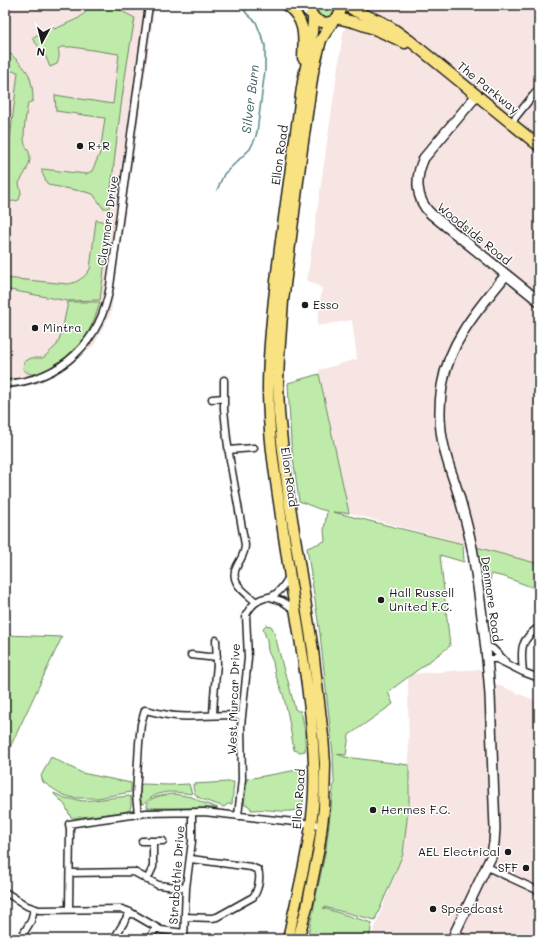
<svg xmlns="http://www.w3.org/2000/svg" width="544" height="944" viewBox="0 0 544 944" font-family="Mali,sans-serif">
<rect width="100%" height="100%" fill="#fff"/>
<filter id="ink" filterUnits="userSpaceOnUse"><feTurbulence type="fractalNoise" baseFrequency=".025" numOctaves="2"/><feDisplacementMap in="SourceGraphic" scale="8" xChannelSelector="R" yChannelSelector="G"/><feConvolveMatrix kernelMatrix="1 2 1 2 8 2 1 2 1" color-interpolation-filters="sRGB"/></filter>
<g filter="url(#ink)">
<path fill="#f7e5e3" d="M 5,5 L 155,5 L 111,313 L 94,345 L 68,367 L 38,384 L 5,389 Z
M 355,5 L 539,5 L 539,564 L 349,513 L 319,370 L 357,359 L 352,320 L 317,326 L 322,288 L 307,280 L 343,33 Z
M 480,669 L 493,683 L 539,702 L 539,939 L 359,939 L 373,932 L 403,854 L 409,802 L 408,674 Z"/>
<path fill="#beeba9" stroke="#6d8462" d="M 94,5 L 110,5 L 135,18 C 123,81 116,144 109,208 L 103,208 L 93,194 L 86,192 L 48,185 L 42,173 L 42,169 L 86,174 L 92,171 L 100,153 L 105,118 L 56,111 L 55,95 L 113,104 L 119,54 L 72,47 L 61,47 L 58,49 C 60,54 59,59 57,64 L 50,67 L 45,55 L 32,38 L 52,26 L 55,29 L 79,18 Z
M 315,5 L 337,5 L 334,15 C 332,16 330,18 328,18 C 319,20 315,12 315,5 Z
M 5,49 C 11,54 27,69 29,75 C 32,83 33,92 33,101 L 28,103 C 26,114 24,126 24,137 C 24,145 26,146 29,152 C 33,163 24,174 19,183 L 21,193 L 19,200 L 8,202 L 5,201 L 5,181 L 18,72 L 5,70 Z
M 96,220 L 107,222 L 106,235 L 108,239 L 100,300 L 67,301 L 5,289 L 5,278 L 68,284 C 77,283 85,277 90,269 Z
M 68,302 L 100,302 C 96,316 91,328 83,341 C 75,351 48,373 36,374 C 30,375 26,372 23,369 L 24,362 L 31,358 L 43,358 L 57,345 L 62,331 Z
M 319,374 L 349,513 L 333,512 L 463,544 L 464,562 L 440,555 L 450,646 L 388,692 L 393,704 L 349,735 L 346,755 L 337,754 L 345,757 L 409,765 L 409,802 L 403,854 L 375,920 L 324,907 L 323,908 L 372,923 L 369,939 L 307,939 L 326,849 L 334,782 L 333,754 L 320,634 L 307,548 L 325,541 L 324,530 L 327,511 L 319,509 L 299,501 L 291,443 L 288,383 Z
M 476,547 L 539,564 L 539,590 L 505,577 L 491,574 L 490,583 L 483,578 Z
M 266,625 L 271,626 L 274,631 L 284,671 L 288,681 L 295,709 L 298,711 L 301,711 C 304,724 306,738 305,751 L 300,752 L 294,750 L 288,715 L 283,694 L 275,674 L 273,662 L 268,651 L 267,640 L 264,632 L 263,628 Z
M 5,635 L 62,637 L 5,758 Z
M 51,757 L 82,773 L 131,783 L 131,792 L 98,798 L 74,798 L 63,795 L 52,788 L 43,782 L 41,776 Z
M 303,769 C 307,775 306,783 304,790 C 303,794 304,802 302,805 C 297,815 275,810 267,810 C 261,809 256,810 251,810 L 250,807 L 247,805 L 244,805 C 245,796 247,787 247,779 Z
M 228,782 L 234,782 L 232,804 L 228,804 L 224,807 C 217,804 204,801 198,797 C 194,794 193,789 193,784 Z
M 143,784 L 169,785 L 189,784 L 192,794 C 174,792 159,788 144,804 L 141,803 L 140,787 L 140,785 Z
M 54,793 L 65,798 L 84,801 L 129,796 L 131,797 L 131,805 L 130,810 L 123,812 L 72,818 L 70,816 L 65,805 L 54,794 Z
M 174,794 L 192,797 L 196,799 L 201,802 L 218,808 L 148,808 L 147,807 C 147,796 165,795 174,794 Z"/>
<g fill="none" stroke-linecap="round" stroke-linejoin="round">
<path stroke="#548587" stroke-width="1.5" d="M 217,190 L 224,174 L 250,149 L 255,139 L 257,132 L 265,70 L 265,45 L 256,22 L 247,14 L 241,5"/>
<defs>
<path id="street" d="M 511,123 L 539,88
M 224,380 L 224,409 L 227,439 L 230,460 L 245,545 C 245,554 241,558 237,566 C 228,582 245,592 256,602
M 5,384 C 62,380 101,341 110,286 L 149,5
M 212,399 L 224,398
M 228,450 L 254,448
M 270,597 L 282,601 L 295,610
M 486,646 L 493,649 L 505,661
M 191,655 L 208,657 L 217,656
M 487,659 L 497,659 L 523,672 L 539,678
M 523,672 C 521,650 519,641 539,627
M 213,715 L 214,696 L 217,664 L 216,640
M 138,814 L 136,795 L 139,743 L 141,724 L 145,710 C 155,712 165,715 176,716 C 198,718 220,713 242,716
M 238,816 L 242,779 L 241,726 L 248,658 L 246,615 C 250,607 255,600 265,598 C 268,597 271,597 274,595 C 281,591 285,584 289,577
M 142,841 L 163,841
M 487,867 L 539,891
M 70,873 L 134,872 L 158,885 L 186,888
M 147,880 L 153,867 L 153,841
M 5,892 L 27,906 L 39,910 L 122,909 L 130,912 L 161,930 L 184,933
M 69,909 L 70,829 L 69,824 L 88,821 L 146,813 L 204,812 L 322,825
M 185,917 L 212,918 L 217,917 L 253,897 C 258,891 261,877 258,870 L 251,867 L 191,859
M 454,933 L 465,939
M 20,939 L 31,921 L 34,909
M 114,939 L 130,912
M 149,939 L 156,928
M 184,939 L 186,888 L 192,841 L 192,812"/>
<path id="secondary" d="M 300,5 L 311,14
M 477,95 L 424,158 C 415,177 415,199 431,214 L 539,301
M 452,939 L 491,857 L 494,843 L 495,828 C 493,784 492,740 490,695 C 487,650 481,605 474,560 C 471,538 465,517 459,496 C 454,479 447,463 444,447 C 439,427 439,406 442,386 C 449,342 478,309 506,275"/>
<path id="primary" d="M 286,5 C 306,19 304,37 303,58
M 310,5 C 309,28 342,29 341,5
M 346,5 L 355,11 L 382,22 L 395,30 L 409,40 L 539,146
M 337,18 C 363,23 382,32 405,43
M 288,939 C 300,881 317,824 314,764 C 312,702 300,640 290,578 C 287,555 283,532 280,509 C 274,469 268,429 268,388 C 268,352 272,317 276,281 C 283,219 293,157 301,95 C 304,69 313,44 313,17
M 298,939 L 307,907 L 319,848 L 324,809 L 325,764 L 323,736 L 313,650 L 289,500 L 282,442 L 279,413 L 278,383 L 279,356 L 283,301 L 302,149 L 313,72 L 321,40 L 333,21"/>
</defs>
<use href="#street" stroke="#1c1c1c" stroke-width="9"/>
<use href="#secondary" stroke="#1c1c1c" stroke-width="12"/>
<use href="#primary" stroke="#1c1c1c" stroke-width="13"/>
<use href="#street" stroke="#fff" stroke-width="6"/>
<use href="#secondary" stroke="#fff" stroke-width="9"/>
<use href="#primary" stroke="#f8e281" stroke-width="10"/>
</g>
</g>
<g fill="#1c1c1c" stroke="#fff" stroke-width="1.5">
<circle cx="80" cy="146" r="4"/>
<circle cx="305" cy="305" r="4"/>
<circle cx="35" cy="328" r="4"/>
<circle cx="381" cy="600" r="4"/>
<circle cx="373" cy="810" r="4"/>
<circle cx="508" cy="852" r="4"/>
<circle cx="526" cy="868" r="4"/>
<circle cx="433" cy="909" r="4"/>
</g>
<g text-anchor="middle" stroke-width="3" stroke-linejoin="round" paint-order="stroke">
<g font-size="12" fill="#1c1c1c" stroke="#fff">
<text transform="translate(488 88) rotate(39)" y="4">The Parkway</text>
<text transform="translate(280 155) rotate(-82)" y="4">Ellon Road</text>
<text transform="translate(108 221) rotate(-82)" y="4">Claymore Drive</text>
<text transform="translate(474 234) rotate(39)" y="4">Woodside Road</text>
<text transform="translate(289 477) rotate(82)" y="4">Ellon Road</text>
<text transform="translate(491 599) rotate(82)" y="4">Denmore Road</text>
<text transform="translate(234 699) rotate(-88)" y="4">West Murcar Drive</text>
<text transform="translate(299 799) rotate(-86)" y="4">Ellon Road</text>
<text transform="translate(177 875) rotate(-86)" y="4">Strabathie Drive</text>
</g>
<g font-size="12" fill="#1c1c1c" stroke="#fff" text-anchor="start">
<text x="88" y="150">R+R</text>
<text x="313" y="309">Esso</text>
<text x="43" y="332">Mintra</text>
<text x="389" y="597">Hall Russell<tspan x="389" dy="14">United F.C.</tspan></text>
<text x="381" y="814">Hermes F.C.</text>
<text x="500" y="856" text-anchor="end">AEL Electrical</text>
<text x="518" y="872" text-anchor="end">SFF</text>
<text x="441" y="913">Speedcast</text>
</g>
<g font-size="13" font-style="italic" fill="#426264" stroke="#fff">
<text transform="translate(250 99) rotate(-83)" y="5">Silver Burn</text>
</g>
</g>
<rect width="544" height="944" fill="none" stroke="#fff" stroke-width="20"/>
<rect x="10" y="10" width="524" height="924" fill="none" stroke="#1c1c1c" stroke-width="1.5" filter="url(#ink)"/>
<g transform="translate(42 42) rotate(187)" stroke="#ffffff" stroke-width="3" paint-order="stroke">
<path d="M0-3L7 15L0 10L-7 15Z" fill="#1c1c1c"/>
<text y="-6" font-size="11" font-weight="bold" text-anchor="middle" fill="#1c1c1c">N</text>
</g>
</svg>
